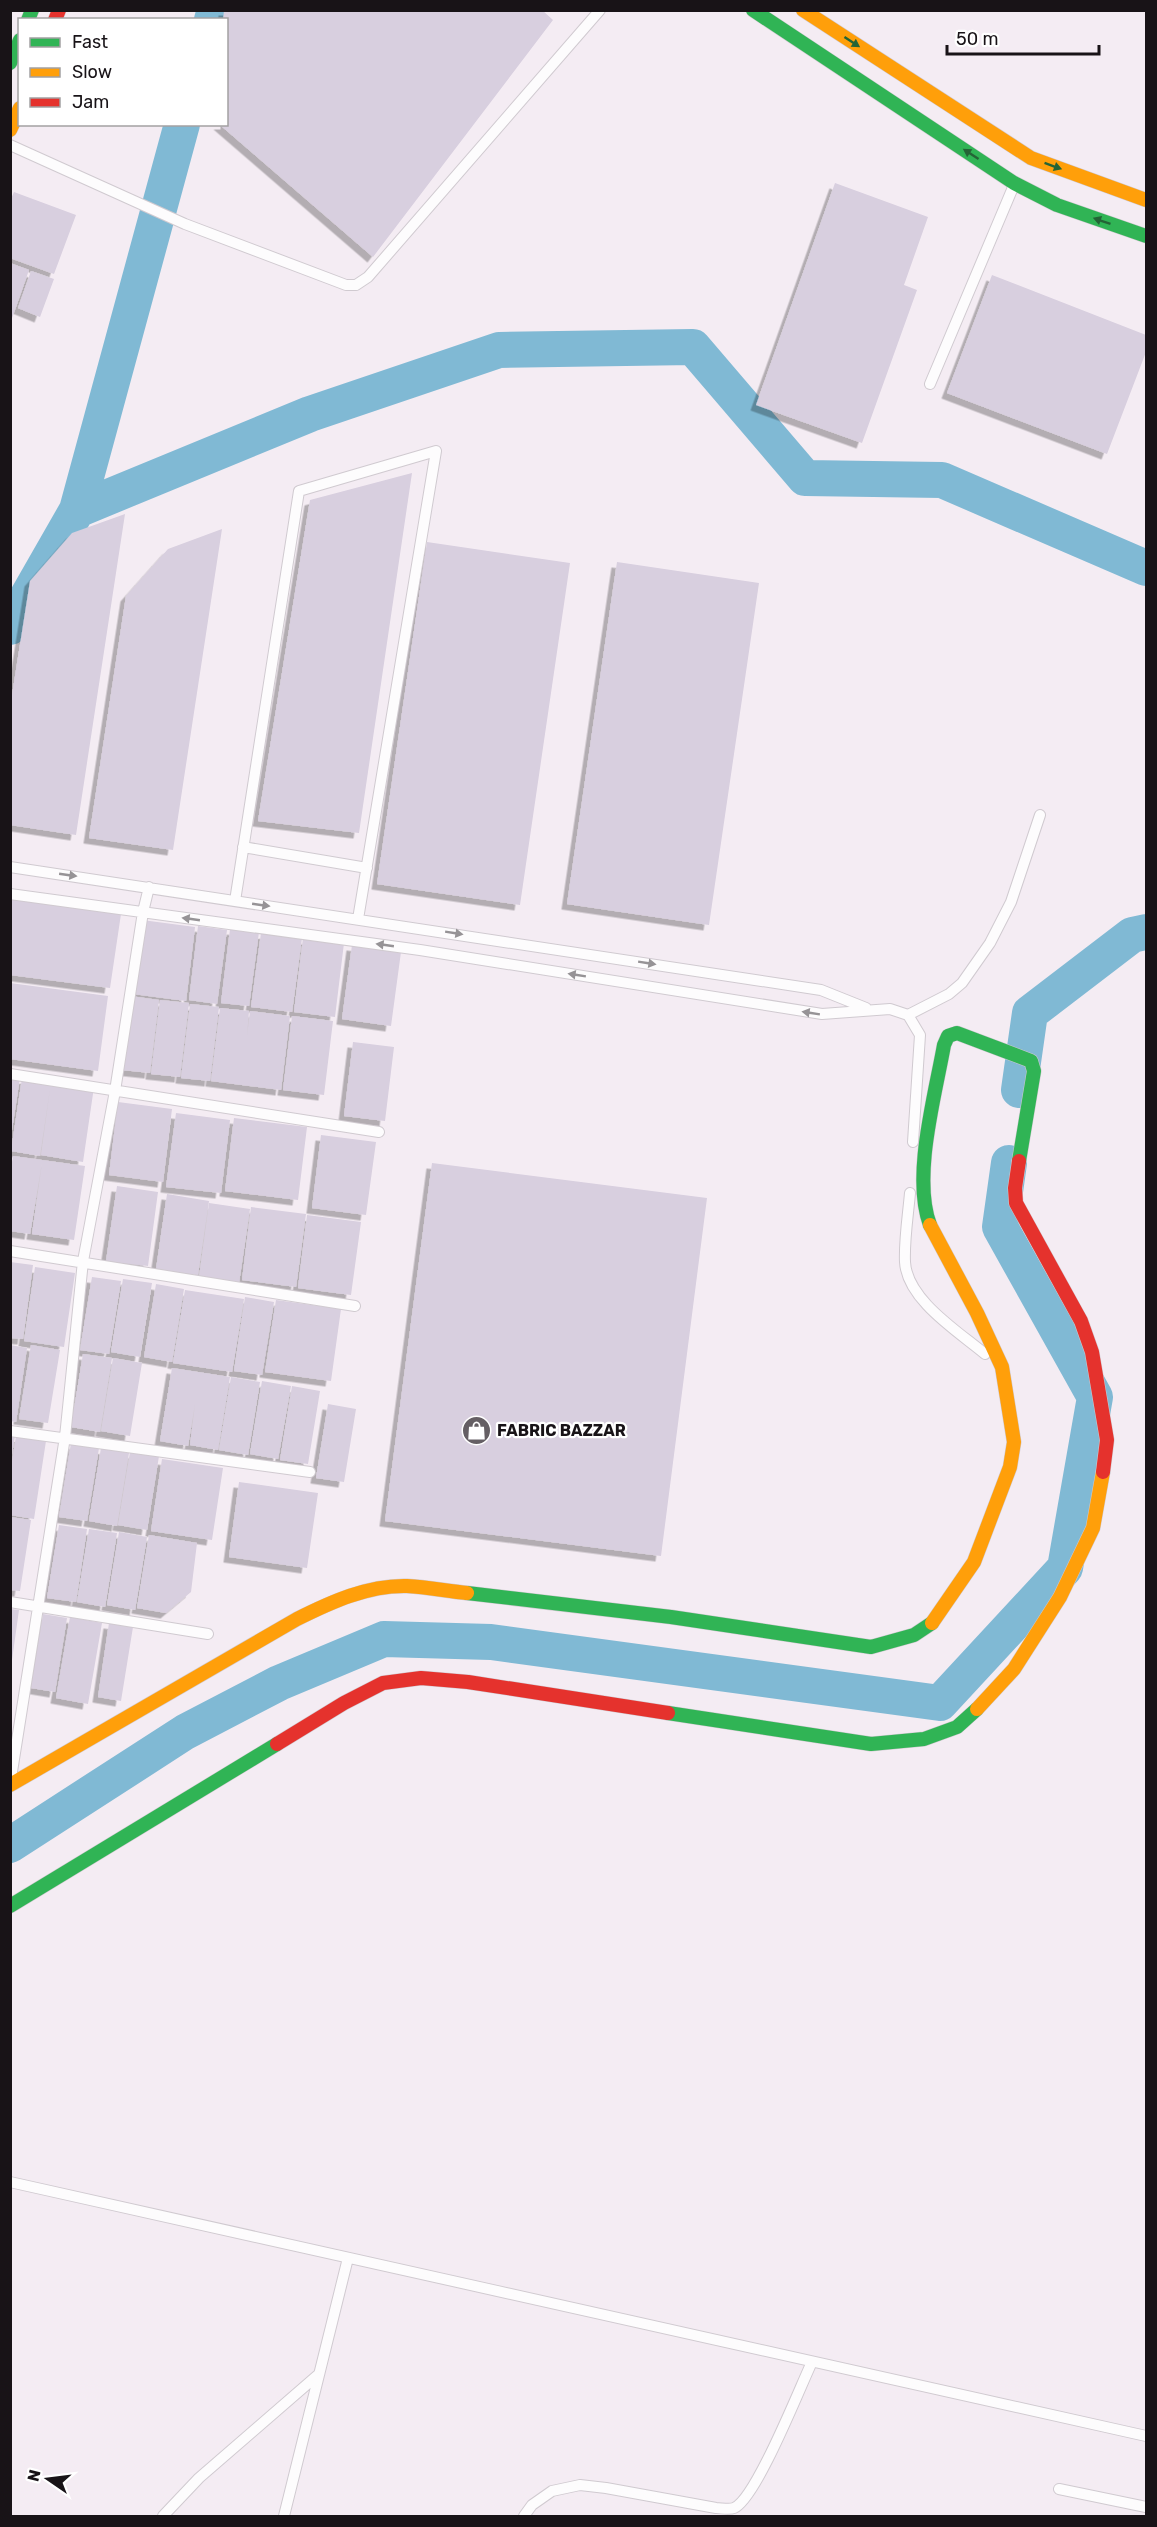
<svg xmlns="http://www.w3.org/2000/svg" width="1157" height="2527" viewBox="0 0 1157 2527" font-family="Rubik,sans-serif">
<defs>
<filter id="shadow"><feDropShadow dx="-5.5" dy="5.5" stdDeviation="0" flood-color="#0004"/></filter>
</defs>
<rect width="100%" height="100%" fill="#f4ecf3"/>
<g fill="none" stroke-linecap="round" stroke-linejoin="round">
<path stroke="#80b9d4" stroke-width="36" d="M 212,20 L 215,10
M 182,124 L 77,510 L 310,414 L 499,350 L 693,347 L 805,478 L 942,480 L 1146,568
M 10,627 L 77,510
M 1019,1090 L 1030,1013 L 1132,935 L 1146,932
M 10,1845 L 185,1732 L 279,1683 L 384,1639 L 491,1642 L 940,1703 L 1065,1568 L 1095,1397 L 1000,1227 L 1009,1163"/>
</g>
<path fill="#d8cfdf" filter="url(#shadow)" d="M 224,10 L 542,10 L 553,20 L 373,257 L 219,124 L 226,124 L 226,20 L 223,20 Z
M 835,183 L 928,217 L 904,285 L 917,290 L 862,443 L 756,405 Z
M 14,192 L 76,215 L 54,274 L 10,258 L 10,201 Z
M 10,263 L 29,270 L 11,321 L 10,321 Z
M 31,271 L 54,279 L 40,317 L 18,308 Z
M 992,275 L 1146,335 L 1146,352 L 1107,454 L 947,393 Z
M 412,473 L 359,833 L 258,821 L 310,500 Z
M 125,514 L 76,835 L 10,825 L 10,708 L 30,581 L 72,533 Z
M 222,529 L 173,850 L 89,838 L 126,596 L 168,549 Z
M 427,542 L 570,563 L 520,905 L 377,884 Z
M 617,562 L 759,583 L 709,925 L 567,904 Z
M 10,899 L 121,914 L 110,988 L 10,975 Z
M 142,920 L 195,927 L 186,1001 L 133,994 Z
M 198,926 L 227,930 L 217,1004 L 189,1000 Z
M 230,929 L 259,932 L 249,1006 L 221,1003 Z
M 261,933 L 302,938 L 292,1012 L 251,1007 Z
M 303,938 L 344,943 L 335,1017 L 294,1012 Z
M 352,945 L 401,952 L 391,1026 L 342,1019 Z
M 10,983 L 108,996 L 98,1071 L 10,1059 Z
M 130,996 L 159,1000 L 150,1073 L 122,1070 Z
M 160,1000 L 189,1003 L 180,1077 L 151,1074 Z
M 190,1004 L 219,1007 L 210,1081 L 181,1078 Z
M 220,1008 L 249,1011 L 247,1036 L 250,1011 L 290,1016 L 281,1090 L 211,1081 Z
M 292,1016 L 333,1021 L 324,1095 L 283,1090 Z
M 353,1042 L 394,1047 L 385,1121 L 344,1116 Z
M 10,1075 L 20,1077 L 12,1130 L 10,1130 Z
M 22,1078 L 94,1087 L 83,1162 L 41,1155 L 50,1089 L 40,1156 L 11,1151 Z
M 118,1102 L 172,1109 L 163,1182 L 109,1175 Z
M 176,1113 L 230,1120 L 221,1193 L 166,1187 Z
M 234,1118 L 307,1127 L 298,1200 L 225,1191 Z
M 321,1135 L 376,1142 L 366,1215 L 312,1208 Z
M 13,1156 L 85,1166 L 74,1240 L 32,1234 L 42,1163 L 30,1234 L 10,1231 L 10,1174 Z
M 432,1163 L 707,1198 L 661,1556 L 385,1521 Z
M 117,1186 L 158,1192 L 148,1266 L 106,1261 Z
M 167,1194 L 209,1201 L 198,1275 L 156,1269 Z
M 209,1203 L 250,1209 L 239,1283 L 199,1277 Z
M 251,1207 L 306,1214 L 296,1287 L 242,1280 Z
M 307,1215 L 361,1222 L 351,1295 L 298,1288 Z
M 10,1262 L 33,1265 L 23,1339 L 10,1338 Z
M 35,1267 L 75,1273 L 64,1347 L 24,1341 Z
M 92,1277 L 121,1281 L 109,1354 L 80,1350 Z
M 123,1279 L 152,1283 L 140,1357 L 111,1352 Z
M 156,1284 L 184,1289 L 172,1362 L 144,1357 Z
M 185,1290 L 244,1299 L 232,1372 L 173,1363 Z
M 245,1297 L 274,1302 L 262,1375 L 234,1371 Z
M 276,1300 L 341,1309 L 331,1381 L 265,1372 Z
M 10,1345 L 27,1348 L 16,1422 L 10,1421 Z
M 31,1345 L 60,1350 L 48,1423 L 19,1419 Z
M 83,1354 L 112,1358 L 100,1432 L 71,1427 Z
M 113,1358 L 142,1363 L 130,1436 L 101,1431 Z
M 172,1368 L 230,1377 L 218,1450 L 190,1445 L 195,1404 L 188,1446 L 160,1441 Z
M 231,1377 L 260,1382 L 248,1455 L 219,1450 Z
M 262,1381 L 291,1386 L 278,1459 L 250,1454 Z
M 292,1386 L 320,1391 L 308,1464 L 280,1460 Z
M 328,1404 L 356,1409 L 344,1482 L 316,1478 Z
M 10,1435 L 15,1436 L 12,1455 L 10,1454 Z
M 16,1436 L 46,1441 L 34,1519 L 10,1515 L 10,1474 Z
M 71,1443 L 99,1448 L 87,1521 L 59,1517 Z
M 101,1448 L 129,1453 L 117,1526 L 89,1521 Z
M 130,1452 L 159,1456 L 147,1530 L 118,1525 Z
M 162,1459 L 223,1468 L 212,1540 L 151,1531 Z
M 239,1482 L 318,1493 L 307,1568 L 229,1557 Z
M 10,1517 L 31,1520 L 20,1591 L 10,1590 Z
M 59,1525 L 87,1529 L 76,1602 L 47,1598 Z
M 89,1529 L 117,1533 L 105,1607 L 77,1602 Z
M 119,1532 L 147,1537 L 135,1610 L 107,1605 Z
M 149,1535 L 197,1543 L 191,1592 L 166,1613 L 137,1608 Z
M 10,1609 L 19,1610 L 12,1660 L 10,1660 Z
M 43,1614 L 67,1618 L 55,1692 L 31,1688 Z
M 70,1617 L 102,1623 L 88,1704 L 56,1698 Z
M 109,1623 L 133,1627 L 121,1701 L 98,1697 Z"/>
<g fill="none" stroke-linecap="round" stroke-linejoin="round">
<defs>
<path id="lane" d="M 10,145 L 185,224 L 346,285 L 356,285 L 368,277 L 600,10
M 930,384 L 1014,185
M 243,847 L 367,868
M 10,867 L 821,990 L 866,1008
M 10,894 L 420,950 L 822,1014 L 890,1009 L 908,1015 L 920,1035 L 913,1142
M 235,901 L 299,491 L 436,451 L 358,919
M 908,1015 L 949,994 L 962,983 L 990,943 L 1011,902 L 1040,815
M 10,1074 L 379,1132
M 910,1193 C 908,1216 904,1240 905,1262 C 907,1300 959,1332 985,1354
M 10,1251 L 355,1306
M 10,1431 L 310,1472
M 10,1602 L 208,1634
M 11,1778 L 65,1437 L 83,1261 L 115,1091 L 143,912 L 149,887
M 10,2182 L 1146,2436
M 1059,2489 L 1146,2507
M 163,2516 L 199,2478 L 319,2374
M 284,2516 L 348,2258
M 524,2516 L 532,2505 L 552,2491 L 580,2485 L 606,2488 L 716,2508 C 721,2508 729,2510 734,2508 C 756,2499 800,2387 812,2362"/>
<path id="fast" d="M 753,10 L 1014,183 L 1057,205 L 1146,236
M 28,20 L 32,10
M 10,63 L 20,40
M 930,1225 C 912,1177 935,1096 944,1045 L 948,1036 L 957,1033 L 1031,1061 L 1034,1071 L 1019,1161
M 467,1593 L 671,1617 L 871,1647 L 914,1635 L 932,1623
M 668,1713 L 871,1744 L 924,1739 L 957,1727 L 977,1709
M 10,1906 L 277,1744"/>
<path id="slow" d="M 803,10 L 1031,158 L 1146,200
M 10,130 L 20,108
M 930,1225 L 977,1313 L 1002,1367 L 1014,1442 L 1010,1467 L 974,1562 L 932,1623
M 977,1709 L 1014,1669 L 1060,1597 L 1093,1528 L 1103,1472
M 10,1785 L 297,1619 C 331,1602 368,1585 407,1586 C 427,1587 447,1591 467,1593"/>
<path id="jam" d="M 55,20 L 59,10
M 1019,1161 L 1015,1188 L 1016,1203 L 1081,1321 L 1092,1352 L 1107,1440 L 1103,1472
M 277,1744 L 344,1703 L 383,1683 L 421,1678 L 468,1682 L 668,1713"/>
</defs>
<use href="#lane" stroke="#d0cad0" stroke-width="12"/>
<use href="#fast" stroke="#d0cad0" stroke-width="15"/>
<use href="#slow" stroke="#d0cad0" stroke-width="15"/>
<use href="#jam" stroke="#d0cad0" stroke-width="15"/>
<use href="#lane" stroke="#fdfcfd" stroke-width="10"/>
<use href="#fast" stroke="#30b455" stroke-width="14"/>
<use href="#slow" stroke="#ff9f0a" stroke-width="14"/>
<use href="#jam" stroke="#e5322d" stroke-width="14"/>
</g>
<defs><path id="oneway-solid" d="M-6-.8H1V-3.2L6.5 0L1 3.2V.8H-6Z" transform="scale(1.5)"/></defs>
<g fill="#246436">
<use href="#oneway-solid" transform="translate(852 42) rotate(33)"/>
<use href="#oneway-solid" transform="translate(971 154) rotate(-147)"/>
<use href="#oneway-solid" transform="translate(1053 166) rotate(20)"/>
<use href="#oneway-solid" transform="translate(1102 221) rotate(-161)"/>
</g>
<g fill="#969396">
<use href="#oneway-solid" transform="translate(68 875) rotate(8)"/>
<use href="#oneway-solid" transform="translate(261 905) rotate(8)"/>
<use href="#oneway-solid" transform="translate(191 919) rotate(-172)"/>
<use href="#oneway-solid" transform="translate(454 933) rotate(9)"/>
<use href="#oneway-solid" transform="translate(385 945) rotate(-172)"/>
<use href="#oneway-solid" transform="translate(647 963) rotate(9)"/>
<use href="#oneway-solid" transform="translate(577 975) rotate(-171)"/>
<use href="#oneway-solid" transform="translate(811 1013) rotate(-171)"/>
</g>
<defs>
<symbol id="shop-disc" viewBox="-11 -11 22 22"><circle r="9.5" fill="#655f64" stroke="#fff"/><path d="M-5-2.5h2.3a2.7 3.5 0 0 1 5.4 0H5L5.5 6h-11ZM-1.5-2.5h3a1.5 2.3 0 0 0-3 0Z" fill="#fff"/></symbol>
</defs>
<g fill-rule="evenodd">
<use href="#shop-disc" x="460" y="1414" width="33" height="33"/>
</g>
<g text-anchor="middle" stroke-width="4.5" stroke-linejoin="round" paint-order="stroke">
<g font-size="16" font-weight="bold" fill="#181317" stroke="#fff" text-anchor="start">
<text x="497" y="1436">FABRIC BAZZAR</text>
</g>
</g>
<rect width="1157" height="2527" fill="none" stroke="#181317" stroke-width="24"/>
<rect x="18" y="18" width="210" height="108" fill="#ffffff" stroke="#a3a1a2" stroke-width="1.5"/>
<rect x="30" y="38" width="30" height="9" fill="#30b455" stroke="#a3a1a2" stroke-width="1.5"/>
<text x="72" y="48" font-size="18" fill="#181317">Fast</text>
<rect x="30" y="68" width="30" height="9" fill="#ff9f0a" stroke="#a3a1a2" stroke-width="1.5"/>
<text x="72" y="78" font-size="18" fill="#181317">Slow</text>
<rect x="30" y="98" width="30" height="9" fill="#e5322d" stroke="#a3a1a2" stroke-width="1.5"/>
<text x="72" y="108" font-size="18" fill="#181317">Jam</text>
<g transform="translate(48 2479) rotate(284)" stroke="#ffffff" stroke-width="4.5" paint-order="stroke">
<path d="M0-4.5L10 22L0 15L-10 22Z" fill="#181317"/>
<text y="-9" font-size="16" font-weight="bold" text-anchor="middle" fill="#181317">N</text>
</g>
<path d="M947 45v9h152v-9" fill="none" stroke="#181317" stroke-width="3"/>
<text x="956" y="45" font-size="18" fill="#181317" stroke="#ffffff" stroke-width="4.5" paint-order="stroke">50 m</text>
</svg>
